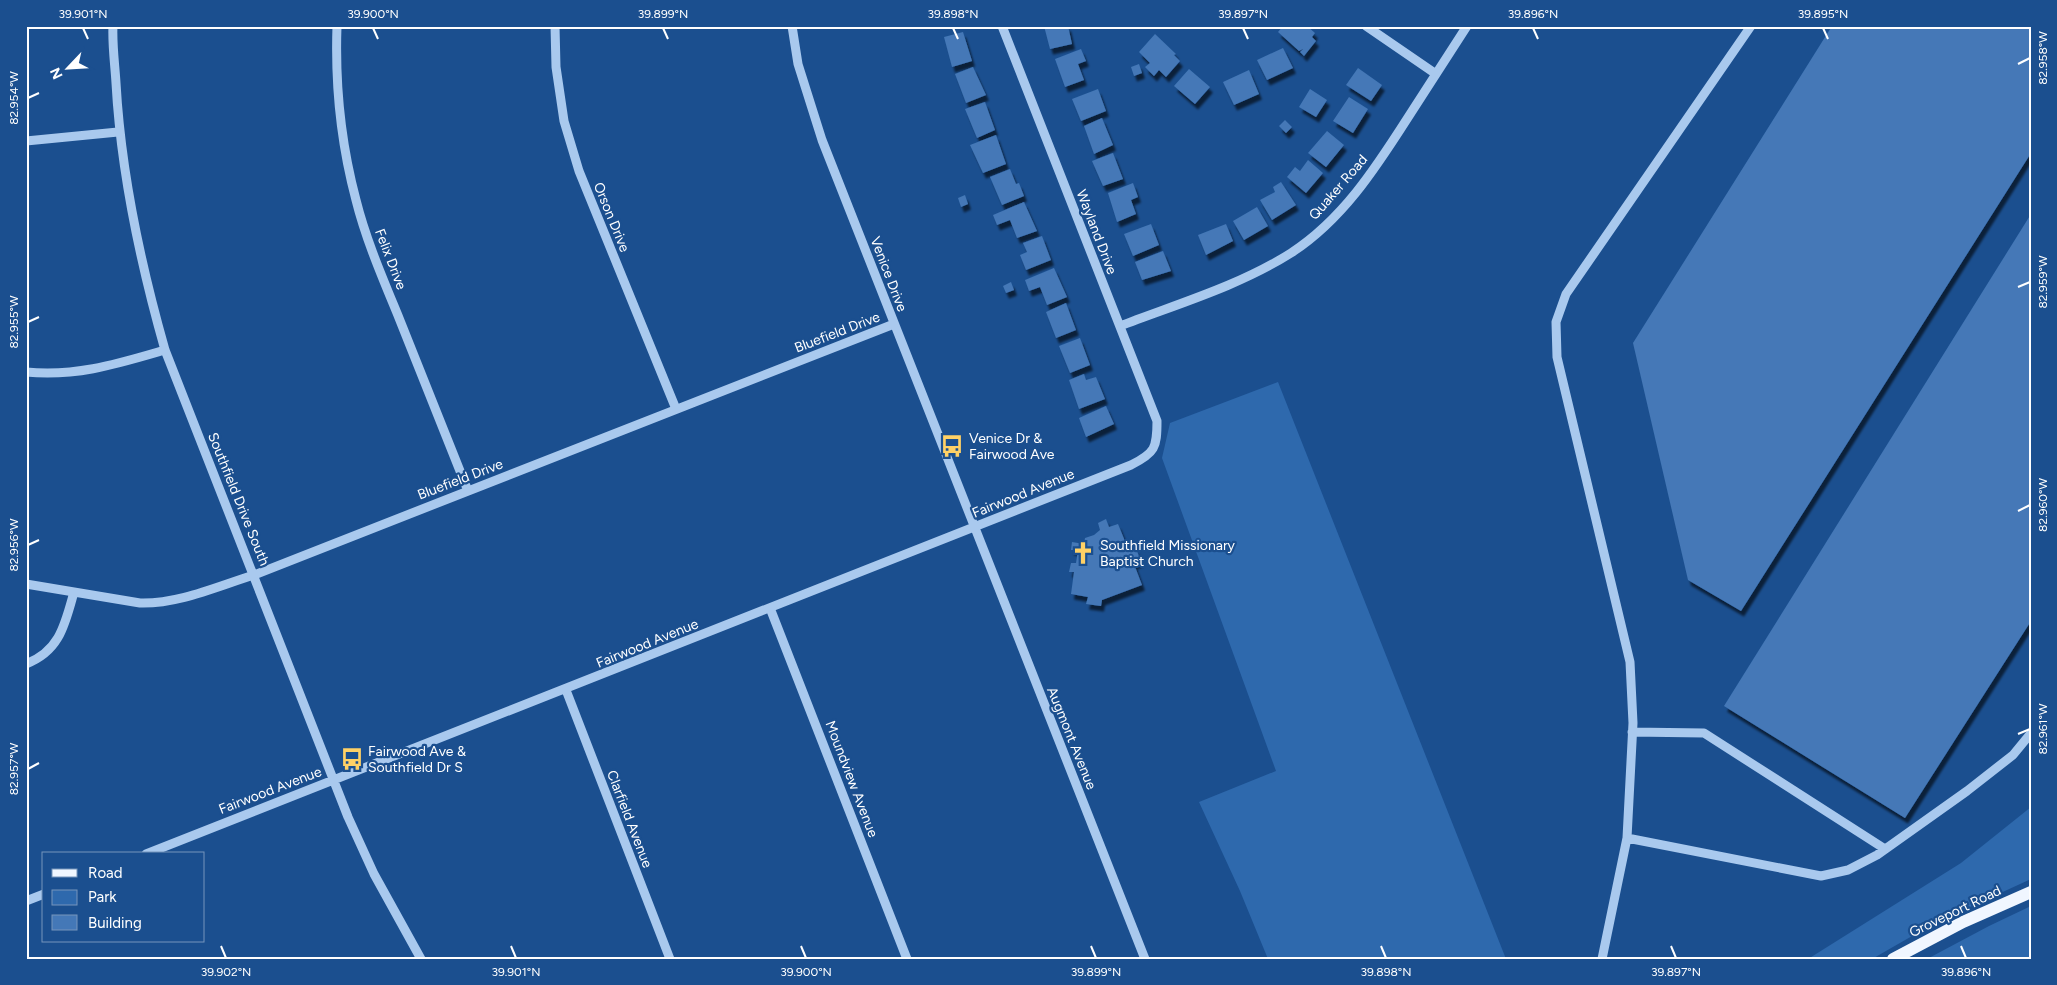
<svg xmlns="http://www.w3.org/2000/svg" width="2057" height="985" viewBox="0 0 2057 985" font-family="Figtree,sans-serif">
<defs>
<filter id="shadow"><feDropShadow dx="3" dy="5.5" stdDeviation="1" flood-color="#0009"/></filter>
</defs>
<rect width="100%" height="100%" fill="#1b4f8f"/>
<path fill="#2e69ad" d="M 1278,382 L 1506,959 L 1268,959 L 1240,891 L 1199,802 L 1276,771 L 1162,458 L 1170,423 Z
M 2031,807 L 2031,879 L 1933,924 L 1872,959 L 1808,959 L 1961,863 Z
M 2031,906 L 2031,959 L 1927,959 L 1989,926 Z"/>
<path fill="#4478b7" filter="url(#shadow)" d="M 1044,26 L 1068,26 L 1072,44 L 1050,49 Z
M 1283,26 L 1307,26 L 1315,33 L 1312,37 L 1316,41 L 1304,56 L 1300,52 L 1303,49 L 1299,51 L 1278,32 Z
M 1832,26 L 2031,26 L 2031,153 L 1741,611 L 1688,580 L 1633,343 Z
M 963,32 L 972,61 L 952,67 L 944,37 Z
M 1155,34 L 1176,54 L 1174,55 L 1180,61 L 1166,77 L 1159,70 L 1154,76 L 1145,67 L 1150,63 L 1139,52 Z
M 1283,48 L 1293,68 L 1267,80 L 1257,60 Z
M 1081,49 L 1086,61 L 1078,64 L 1084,80 L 1065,87 L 1055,59 Z
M 1139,64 L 1142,73 L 1134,76 L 1131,67 Z
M 973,67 L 986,95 L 966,103 L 955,74 Z
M 1358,68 L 1382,85 L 1371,101 L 1346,85 Z
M 1189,69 L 1210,87 L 1195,104 L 1174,86 Z
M 1249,70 L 1259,94 L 1234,105 L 1223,82 Z
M 1098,89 L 1106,111 L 1081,121 L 1072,99 Z
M 1310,89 L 1327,100 L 1316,117 L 1299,107 Z
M 1349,97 L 1368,109 L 1353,133 L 1333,121 Z
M 985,102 L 995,130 L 977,138 L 965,109 Z
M 1102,118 L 1113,145 L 1094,154 L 1084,126 Z
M 1285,120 L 1292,127 L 1286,133 L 1279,126 Z
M 1327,131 L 1344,145 L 1326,167 L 1308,153 Z
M 996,135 L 1006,164 L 983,173 L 970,145 Z
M 1113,153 L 1123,179 L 1103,186 L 1092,161 Z
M 1308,160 L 1323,173 L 1306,193 L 1287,177 L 1295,167 L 1300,171 Z
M 1010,169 L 1016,184 L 1019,183 L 1024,196 L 1002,205 L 990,177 Z
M 1281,182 L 1296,205 L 1272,220 L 1260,200 L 1275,192 L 1273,187 Z
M 1133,183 L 1138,197 L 1131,200 L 1136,214 L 1117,222 L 1108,193 Z
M 965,195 L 968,204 L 961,207 L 958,198 Z
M 1024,202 L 1037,231 L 1017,238 L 1010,220 L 997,225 L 993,215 Z
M 1257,207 L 1268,226 L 1244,240 L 1233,221 Z
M 2031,214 L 2031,621 L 1905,818 L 1724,706 Z
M 1151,224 L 1159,245 L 1133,256 L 1124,234 Z
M 1226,224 L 1233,241 L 1206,255 L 1198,235 Z
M 1042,236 L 1051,260 L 1026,270 L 1020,255 L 1027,252 L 1023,243 Z
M 1163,251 L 1171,271 L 1142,280 L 1135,262 Z
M 1054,268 L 1067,297 L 1047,305 L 1040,287 L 1029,291 L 1025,280 Z
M 1011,282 L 1014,290 L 1006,293 L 1003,286 Z
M 1066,303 L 1076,330 L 1056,338 L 1046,312 Z
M 1080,338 L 1090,365 L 1070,373 L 1059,346 Z
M 1084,374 L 1086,380 L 1096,377 L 1105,399 L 1079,409 L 1069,380 Z
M 1106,406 L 1114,424 L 1086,437 L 1079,418 Z
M 1106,519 L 1109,527 L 1118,524 L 1129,551 L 1136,549 L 1141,561 L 1134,564 L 1142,585 L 1102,600 L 1101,606 L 1086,604 L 1088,597 L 1071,594 L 1074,572 L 1069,572 L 1071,563 L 1076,563 L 1078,550 L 1071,550 L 1072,542 L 1084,544 L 1085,538 L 1094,535 L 1100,530 L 1098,523 Z"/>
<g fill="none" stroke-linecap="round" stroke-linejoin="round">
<path stroke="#a9c9ee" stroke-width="9" d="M 113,26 C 112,45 115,65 116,83 C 121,174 140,262 165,350 L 348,817 L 374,874 L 421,959
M 337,26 C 335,84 341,144 356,200 C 366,240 383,279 399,318 C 422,375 445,433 468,491
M 555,26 L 556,67 L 564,121 L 579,171 L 676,409
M 792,26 L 798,64 L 822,140 L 1145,959
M 1366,26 L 1436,74
M 26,141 L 118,132
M 1120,326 C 1177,304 1239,286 1291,253 C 1342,220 1375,169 1407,119 C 1427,88 1447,57 1467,26
M 26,372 C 76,377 117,364 165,350
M 26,584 L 140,603 C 179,604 218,586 254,575 L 894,324
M 770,608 L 907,959
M 26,664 C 60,651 65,624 74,592
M 566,690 L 670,959
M 1632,732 L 1704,733 L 1885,849
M 1627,838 L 1821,876 L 1848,870 L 1877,855 L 1967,791 L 2013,755 L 2031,733
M 146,854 L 1131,465 C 1155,453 1157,448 1157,421 L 1002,26
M 26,901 L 44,894
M 1602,959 L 1627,838 L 1633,723 L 1630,662 L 1557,357 L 1556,322 L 1566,294 L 1751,26"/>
<path stroke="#f0f6ff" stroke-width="12" d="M 1893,959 L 1963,922 L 2031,892"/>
</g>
<path fill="none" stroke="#fff" stroke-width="2" d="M 83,28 L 88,39M 373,28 L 378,39M 663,28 L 668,39M 953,28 L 958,39M 1243,28 L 1248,39M 1533,28 L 1538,39M 1823,28 L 1828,39M 2018,64 L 2030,58M 28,98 L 39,93M 2018,287 L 2030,282M 28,322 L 39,317M 2018,511 L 2030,505M 28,545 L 39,540M 2018,734 L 2030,729M 28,769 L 39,763M 221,946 L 226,958M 511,946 L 516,958M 801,946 L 806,958M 1091,946 L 1096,958M 1381,946 L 1386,958M 1671,946 L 1676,958M 1961,946 L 1966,958"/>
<defs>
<symbol id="bus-bare" viewBox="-9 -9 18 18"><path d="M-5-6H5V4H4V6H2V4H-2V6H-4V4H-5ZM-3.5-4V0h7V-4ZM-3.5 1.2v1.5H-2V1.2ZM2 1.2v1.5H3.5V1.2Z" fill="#ffd166" stroke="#1b4f8f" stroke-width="2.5" paint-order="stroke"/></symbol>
<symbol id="church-bare" viewBox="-9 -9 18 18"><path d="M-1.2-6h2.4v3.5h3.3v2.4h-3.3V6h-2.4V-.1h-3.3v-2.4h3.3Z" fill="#ffd166" stroke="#1b4f8f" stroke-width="2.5" paint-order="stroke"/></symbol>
</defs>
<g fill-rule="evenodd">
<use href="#bus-bare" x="936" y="430" width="32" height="32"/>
<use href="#church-bare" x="1067" y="537" width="32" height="32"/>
<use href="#bus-bare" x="336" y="743" width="32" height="32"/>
</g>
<g text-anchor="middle" stroke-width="4.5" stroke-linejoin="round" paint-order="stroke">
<g font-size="14" fill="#fff" stroke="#1b4f8f">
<text transform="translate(1338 187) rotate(-49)" y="5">Quaker Road</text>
<text transform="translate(612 217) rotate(68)" y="5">Orson Drive</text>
<text transform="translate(1097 232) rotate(69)" y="5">Wayland Drive</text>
<text transform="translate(391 259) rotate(69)" y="5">Felix Drive</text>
<text transform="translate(889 274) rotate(69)" y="5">Venice Drive</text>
<text transform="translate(837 332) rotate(-21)" y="5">Bluefield Drive</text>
<text transform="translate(460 479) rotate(-21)" y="5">Bluefield Drive</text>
<text transform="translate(1023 493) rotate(-22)" y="5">Fairwood Avenue</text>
<text transform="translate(239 499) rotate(68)" y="5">Southfield Drive South</text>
<text transform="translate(647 643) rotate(-22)" y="5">Fairwood Avenue</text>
<text transform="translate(1072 738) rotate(68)" y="5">Augmont Avenue</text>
<text transform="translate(852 779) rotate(69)" y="5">Moundview Avenue</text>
<text transform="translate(270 790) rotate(-21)" y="5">Fairwood Avenue</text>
<text transform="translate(630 819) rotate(69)" y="5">Clarfield Avenue</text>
<text transform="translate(1955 911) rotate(-26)" y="5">Groveport Road</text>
</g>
<g font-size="14" fill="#fff" stroke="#1b4f8f" text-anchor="start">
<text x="969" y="443">Venice Dr &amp;<tspan x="969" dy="16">Fairwood Ave</tspan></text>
<text x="1100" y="550">Southfield Missionary<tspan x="1100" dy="16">Baptist Church</tspan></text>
<text x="368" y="756">Fairwood Ave &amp;<tspan x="368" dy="16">Southfield Dr S</tspan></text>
</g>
</g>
<rect width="2057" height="985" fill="none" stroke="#1b4f8f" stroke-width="55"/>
<rect x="42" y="852" width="162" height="90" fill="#1b4f8f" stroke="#7695bc"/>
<rect x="52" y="869" width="25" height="8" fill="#f0f6ff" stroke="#7695bc"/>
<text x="88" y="878" font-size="15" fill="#ffffff">Road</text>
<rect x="52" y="890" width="25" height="15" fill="#2e69ad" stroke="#7695bc"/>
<text x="88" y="902" font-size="15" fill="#ffffff">Park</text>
<rect x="52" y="915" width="25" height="15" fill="#4478b7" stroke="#7695bc"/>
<text x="88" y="928" font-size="15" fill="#ffffff">Building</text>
<g transform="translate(68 68) rotate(245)" stroke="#1b4f8f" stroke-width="4" paint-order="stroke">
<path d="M0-4L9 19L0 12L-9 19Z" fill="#ffffff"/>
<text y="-8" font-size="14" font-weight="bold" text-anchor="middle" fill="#ffffff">N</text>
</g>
<rect x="28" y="28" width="2002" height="930" fill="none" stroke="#fff" stroke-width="2"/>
<g font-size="12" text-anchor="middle" fill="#fff">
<text x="83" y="18">39.901°N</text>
<text x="373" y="18">39.900°N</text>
<text x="663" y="18">39.899°N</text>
<text x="953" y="18">39.898°N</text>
<text x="1243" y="18">39.897°N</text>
<text x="1533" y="18">39.896°N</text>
<text x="1823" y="18">39.895°N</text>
<text transform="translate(2043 58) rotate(-90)" y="4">82.958°W</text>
<text transform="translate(14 98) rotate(-90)" y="4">82.954°W</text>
<text transform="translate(2043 282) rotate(-90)" y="4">82.959°W</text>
<text transform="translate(14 322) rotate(-90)" y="4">82.955°W</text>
<text transform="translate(2043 505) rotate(-90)" y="4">82.960°W</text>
<text transform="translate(14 545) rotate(-90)" y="4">82.956°W</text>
<text transform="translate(2043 729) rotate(-90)" y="4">82.961°W</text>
<text transform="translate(14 769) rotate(-90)" y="4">82.957°W</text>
<text x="226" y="976">39.902°N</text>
<text x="516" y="976">39.901°N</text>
<text x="806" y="976">39.900°N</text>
<text x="1096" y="976">39.899°N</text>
<text x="1386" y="976">39.898°N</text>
<text x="1676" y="976">39.897°N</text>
<text x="1966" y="976">39.896°N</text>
</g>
</svg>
